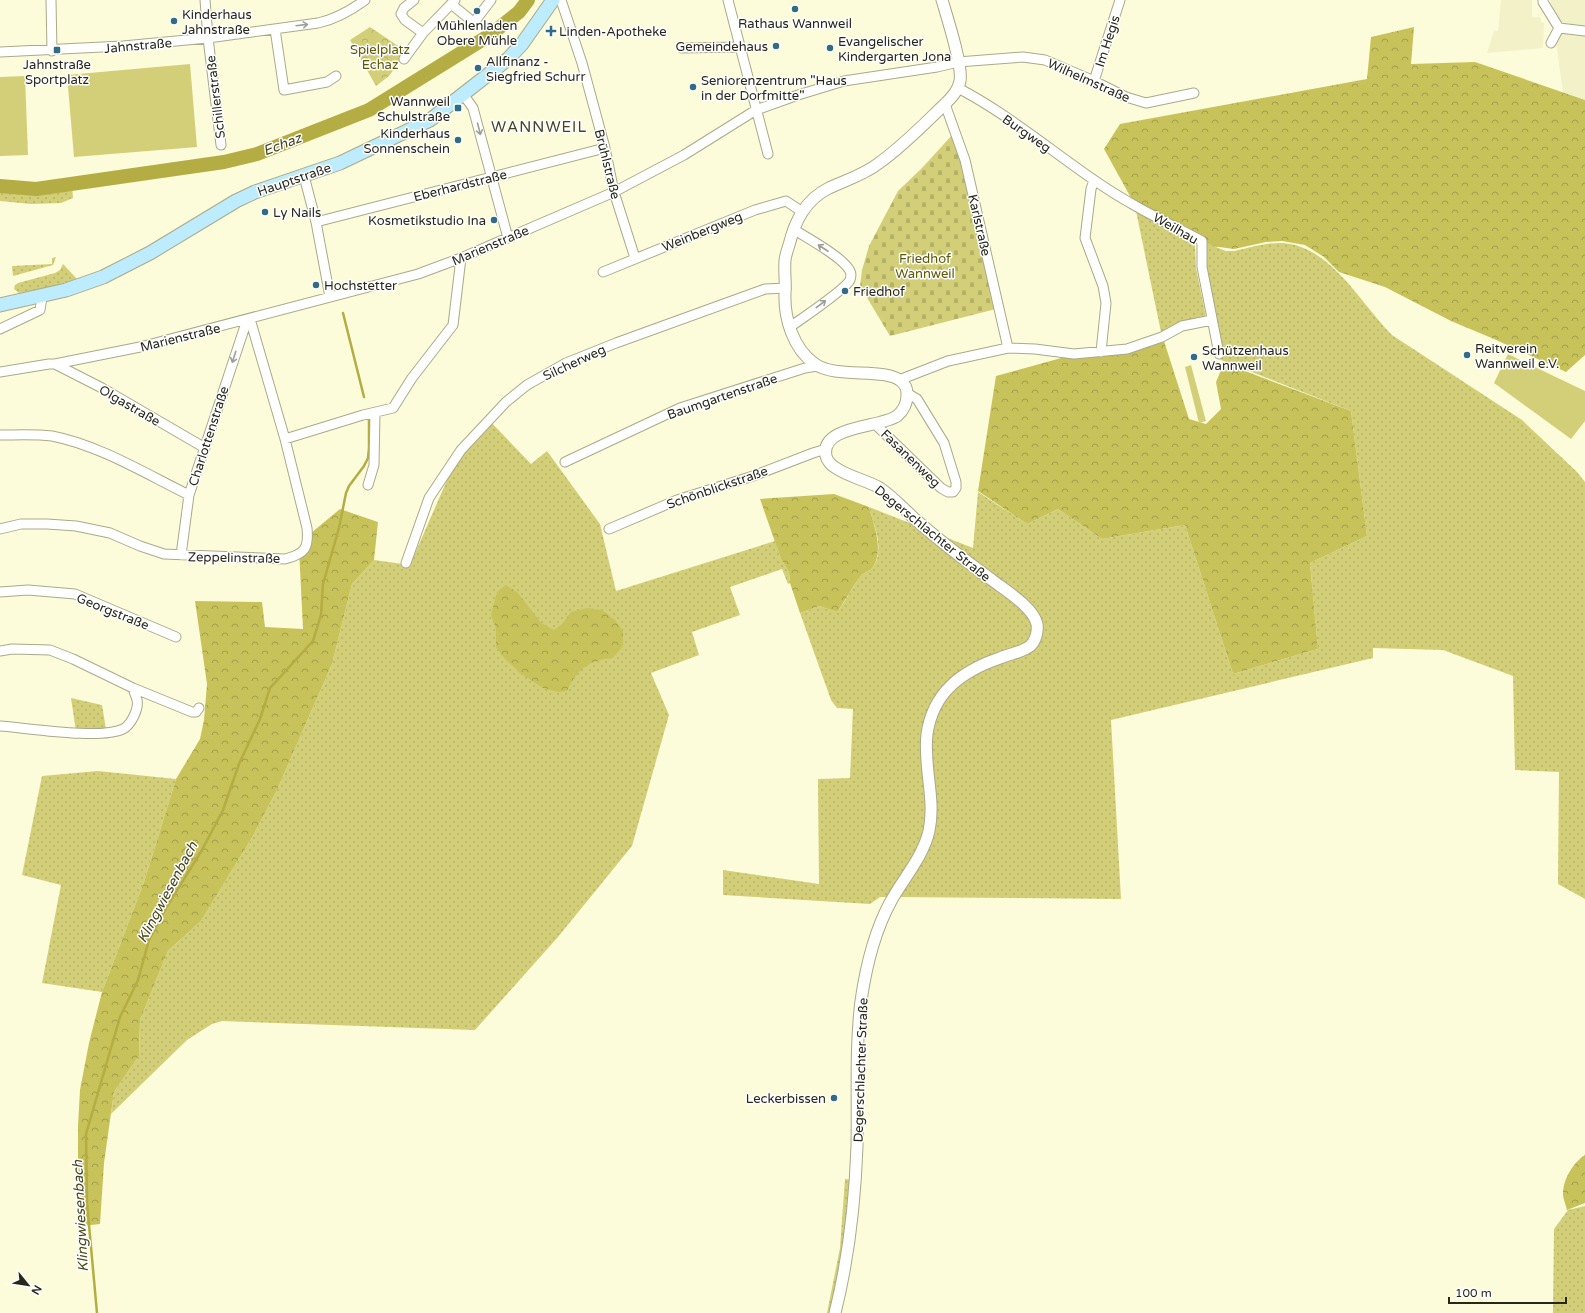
<svg xmlns="http://www.w3.org/2000/svg" width="1585" height="1313" viewBox="0 0 1585 1313" font-family="'Varela Round',sans-serif">
<defs>
<pattern id="grass-dots" width="8" height="8" patternUnits="userSpaceOnUse"><rect width="8" height="8" fill="#d3cf78"/><path d="M2 2h.1M6 6h.1" fill="none" stroke="#b5b267" stroke-width="1.8" stroke-linecap="round"/></pattern>
<pattern id="forest-crowns" width="20" height="18" patternUnits="userSpaceOnUse"><rect width="20" height="18" fill="#c8c25a"/><path d="M2 6a3 3 0 1 1 6 0M12 15a3 3 0 1 1 6 0" fill="none" stroke="#a29e4a"/></pattern>
<pattern id="cemetery-stones" width="16" height="16" patternUnits="userSpaceOnUse"><rect width="16" height="16" fill="#d3cf78"/><path d="M2 7V4a2 2 0 0 1 4 0v3zM10 15v-3a2 2 0 0 1 4 0v3z" fill="#b5b267"/></pattern>
<pattern id="park-crowns" width="20" height="18" patternUnits="userSpaceOnUse"><rect width="20" height="18" fill="#d3cf78"/><path d="M2 6a3 3 0 1 1 6 0M12 15a3 3 0 1 1 6 0" fill="none" stroke="#b5b267"/></pattern>
</defs>
<rect width="100%" height="100%" fill="#fdfcda"/>
<path fill="#f2f1c8" d="M 1501,0 L 1532,0 L 1532,17 L 1541,17 L 1541,22 L 1544,23 L 1543,48 L 1487,53 L 1494,31 L 1498,31 Z
M 1550,0 L 1585,0 L 1585,100 L 1563,92 Z"/>
<path fill="url(#grass-dots)" d="M 72,184 L 73,198 L 61,203 L 31,204 L 0,201 L 0,186 L 36,189 Z
M 1135,206 L 1192,240 L 1195,244 L 1196,268 L 1206,317 L 1182,326 L 1162,337 Z
M 1203,242 L 1226,251 L 1234,251 C 1249,248 1267,242 1282,243 C 1330,245 1361,304 1392,335 L 1522,420 L 1577,472 L 1585,482 L 1585,899 L 1558,884 L 1559,772 L 1515,770 L 1513,676 L 1443,650 L 1373,648 L 1373,658 L 1111,720 L 1121,899 L 894,897 L 880,897 L 870,904 L 723,895 L 723,870 L 819,884 L 818,779 L 850,778 L 853,709 L 837,708 L 831,700 L 800,613 L 819,606 L 837,612 C 846,601 852,587 861,576 C 864,572 871,571 873,567 C 885,550 874,525 869,507 L 973,548 L 978,492 L 1027,524 L 1058,509 L 1102,539 L 1185,525 L 1233,674 L 1318,649 L 1310,563 L 1367,536 L 1351,411 L 1221,360 L 1212,320 Z
M 56,257 L 53,265 L 13,276 L 12,266 L 52,264 L 52,258 Z
M 63,264 L 77,279 L 47,288 L 19,293 L 14,289 L 15,285 L 18,283 L 55,273 L 60,270 Z
M 489,420 L 531,464 L 547,451 L 600,524 L 616,591 L 775,541 L 781,559 L 789,572 L 790,583 L 788,584 L 782,569 L 730,587 L 740,615 L 692,632 L 699,655 L 651,673 L 669,715 L 632,846 L 558,937 L 475,1030 L 222,1021 L 212,1024 L 187,1040 L 111,1114 L 114,1092 L 139,1056 L 140,1020 L 168,951 L 201,921 L 253,836 L 277,790 L 332,664 L 352,584 L 374,560 L 410,565 L 451,471 Z
M 71,698 L 102,705 L 106,729 L 76,731 Z
M 98,771 L 176,779 L 144,882 L 102,992 L 42,983 L 61,885 L 22,875 L 42,776 Z
M 845,1179 L 855,1180 L 835,1313 L 827,1313 L 840,1248 Z
M 1585,1206 L 1585,1313 L 1553,1313 L 1554,1229 L 1568,1210 Z"/>
<path fill="url(#forest-crowns)" d="M 1414,27 L 1411,64 L 1475,62 L 1585,100 L 1585,355 L 1566,372 L 1494,339 L 1451,321 L 1385,287 L 1339,272 L 1324,257 L 1305,245 L 1282,241 L 1266,242 L 1234,249 L 1212,246 L 1135,205 L 1104,149 L 1120,124 L 1367,79 L 1371,37 Z
M 1156,340 L 1164,341 L 1189,419 L 1206,424 L 1221,409 L 1216,382 L 1224,363 L 1351,411 L 1367,536 L 1310,563 L 1318,649 L 1233,674 L 1185,525 L 1102,539 L 1058,509 L 1027,524 L 978,491 L 996,376 L 1072,355 Z
M 834,494 L 869,507 C 874,525 884,550 873,567 C 871,571 864,572 861,576 C 852,587 846,600 837,612 L 819,606 L 800,613 L 790,583 L 789,572 L 781,559 L 760,499 Z
M 340,509 L 378,522 L 374,560 L 352,584 L 332,664 L 277,790 L 253,836 L 201,921 L 168,951 L 140,1020 L 139,1056 L 114,1092 L 104,1163 L 100,1224 L 82,1226 L 78,1166 L 78,1126 L 80,1090 L 89,1043 L 102,992 L 144,882 L 176,779 L 200,739 L 204,720 L 207,684 L 195,601 L 262,602 L 265,627 L 303,629 L 299,549 L 304,545 L 311,533 Z
M 506,585 L 518,593 L 541,623 L 554,630 L 562,624 L 571,612 L 587,608 L 602,610 L 615,620 L 623,631 L 623,646 L 613,658 C 589,660 577,669 567,691 L 558,692 L 543,688 L 520,673 L 505,659 L 496,647 L 496,629 L 491,615 L 497,592 Z
M 1585,1155 L 1585,1203 L 1567,1210 C 1566,1205 1563,1199 1563,1194 C 1563,1179 1573,1163 1585,1155 Z"/>
<path fill="url(#cemetery-stones)" d="M 953,134 L 961,154 L 996,309 L 890,336 L 860,286 L 862,270 L 869,246 L 898,191 L 922,168 Z"/>
<path fill="url(#park-crowns)" d="M 370,27 L 407,52 L 389,76 L 376,86 L 350,40 Z"/>
<path fill="#d3cf78" d="M 190,64 L 197,147 L 74,157 L 67,75 Z
M 25,76 L 28,155 L 0,156 L 0,77 Z
M 1508,354 L 1585,391 L 1585,421 L 1571,439 L 1494,383 Z
M 1191,365 L 1206,421 L 1199,423 L 1185,367 Z"/>
<g fill="none" stroke-linecap="round" stroke-linejoin="round">
<path stroke="#b3ad43" stroke-width="2.5" d="M 343,313 L 364,397
M 97,1313 L 87,1203 L 86,1134 L 120,1017 L 138,980 L 149,940 L 166,908 L 202,850 L 223,810 L 239,764 L 260,719 L 270,688 L 313,641 L 321,615 L 323,584 L 339,528 L 346,493 L 349,486 L 364,466 L 368,458 L 369,448 L 369,419"/>
<path stroke="#b3ad43" stroke-width="14" d="M 0,186 L 36,189 L 224,162 L 257,154 L 369,110 L 490,35 L 519,12 L 528,0"/>
<defs>
<path id="minor" d="M 51,0 L 52,51
M 205,0 L 208,38 L 221,145
M 414,0 L 404,8 L 401,14 L 405,20 L 423,33
M 561,0 L 582,63 L 605,148 L 614,192 L 635,258
M 728,0 L 768,154
M 1543,0 L 1543,2 L 1559,28
M 451,4 L 472,21 L 475,21 L 491,0
M 1559,28 L 1585,31
M 275,29 L 284,90 L 327,82 L 336,76
M 1551,43 L 1559,28
M 682,48 L 739,47
M 0,52 L 123,46 L 208,38 L 318,23 C 336,19 350,11 365,0
M 404,59 L 423,33 L 455,0
M 1094,81 L 1120,0
M 958,88 C 1006,113 1049,149 1094,180 C 1128,204 1166,222 1202,241 L 1202,267 L 1219,354
M 463,94 L 473,108 L 508,238
M 945,104 L 965,160 L 1008,348
M 304,176 L 316,222 L 330,297
M 1094,180 L 1091,189 L 1085,238 L 1103,286 L 1106,303 L 1101,352
M 316,222 L 605,148
M 603,272 L 755,210 L 786,201 L 801,211
M 790,327 C 801,319 845,290 850,280 C 851,277 851,273 850,271 C 843,257 807,238 793,229
M 0,329 L 40,310 L 42,297
M 55,364 L 102,388 L 205,448
M 0,372 L 49,364 L 55,364 L 140,347 L 418,274 L 461,258 L 614,192 L 684,155 L 756,110 L 798,95 L 844,81 L 937,67 L 958,62 L 1023,57 L 1045,60 L 1094,81 L 1126,97 L 1146,103 L 1194,93
M 899,380 L 948,361 L 1008,348 L 1035,349 L 1074,354 L 1127,349 L 1162,337 L 1182,326 L 1212,320
M 875,424 L 941,488 L 948,492 L 953,492 L 956,488 L 956,482 L 944,443 L 917,399 L 907,393
M 0,435 C 17,435 35,434 52,436 C 99,445 146,474 189,495
M 285,439 L 363,415 L 393,408 L 412,378 L 453,325 L 461,258
M 565,462 L 680,408 L 805,368 L 817,366
M 368,485 L 374,465 L 375,413
M 0,529 L 21,524 L 47,524 L 76,526 L 110,533 L 140,546 L 164,554 L 285,559 C 305,554 309,548 307,528 L 285,439 L 250,319
M 609,529 L 677,500 L 753,476 L 813,453 L 826,449
M 181,555 L 189,495 L 247,320
M 406,563 L 429,498 L 461,450 L 506,402 L 527,385 L 566,363 L 616,343 L 765,289 L 786,288
M 0,592 L 28,590 L 75,594 L 176,637
M 0,651 L 12,649 L 50,650 L 73,659 L 133,688 L 192,712 L 196,712 L 199,708
M 0,726 C 28,728 100,740 123,729 C 131,725 139,709 137,700 C 136,696 134,692 133,688"/>
<path id="tertiary" d="M 835,1313 C 849,1257 855,1204 857,1146 C 858,1098 855,1049 861,1001 C 866,966 874,932 891,901 C 903,879 923,857 929,831 C 936,799 923,766 927,734 C 933,692 962,671 1000,658 C 1009,654 1023,652 1030,646 C 1036,641 1038,631 1037,624 C 1033,607 1005,590 992,580 C 966,561 940,541 916,520 C 904,509 893,497 880,488 C 866,480 849,477 836,468 C 832,466 827,461 826,456 C 820,425 880,428 897,416 C 903,411 907,403 907,395 C 907,388 906,386 901,381 C 884,367 836,379 815,364 C 793,349 784,318 785,293 C 786,282 784,271 785,261 C 785,258 788,248 789,245 C 795,221 805,200 829,188 C 846,180 864,175 879,163 C 903,146 924,124 945,104 C 952,97 958,91 960,81 C 963,66 947,17 942,0"/>
<path id="secondary" d="M 0,305 L 66,290 L 103,277 L 150,253 L 236,201 L 255,192 L 340,163 L 430,120 L 508,59 L 522,44 L 553,0"/>
</defs>
<use href="#minor" stroke="#aaa98a" stroke-width="11"/>
<use href="#tertiary" stroke="#aaa98a" stroke-width="13"/>
<use href="#secondary" stroke="#aaa98a" stroke-width="15"/>
<use href="#minor" stroke="#fff" stroke-width="9"/>
<use href="#tertiary" stroke="#fff" stroke-width="11"/>
<use href="#secondary" stroke="#bcecfd" stroke-width="13"/>
</g>
<defs><path id="oneway-shaft" d="M-6 0H5M1.5-3L5.5 0L1.5 3" fill="none" stroke-width="1.6" stroke-linecap="round" stroke-linejoin="round"/></defs>
<g stroke="#9e9e98">
<use href="#oneway-shaft" transform="translate(302 25) rotate(-7)"/>
<use href="#oneway-shaft" transform="translate(479 129) rotate(76)"/>
<use href="#oneway-shaft" transform="translate(823 248) rotate(-147)"/>
<use href="#oneway-shaft" transform="translate(821 304) rotate(-37)"/>
<use href="#oneway-shaft" transform="translate(234 357) rotate(108)"/>
</g>
<g fill="#326b84" stroke="#fff" stroke-width="1.5">
<circle cx="795" cy="9" r="4"/>
<circle cx="477" cy="11" r="4"/>
<circle cx="174" cy="21" r="4"/>
<path d="M549 25h4v4h4v4h-4v4h-4v-4h-4v-4h4z"/>
<circle cx="776" cy="46" r="4"/>
<circle cx="830" cy="48" r="4"/>
<rect x="53" y="46" width="8" height="8" rx="2"/>
<circle cx="478" cy="68" r="4"/>
<circle cx="693" cy="87" r="4"/>
<rect x="454" y="104" width="8" height="8" rx="2"/>
<circle cx="458" cy="140" r="4"/>
<circle cx="265" cy="212" r="4"/>
<circle cx="494" cy="220" r="4"/>
<circle cx="316" cy="285" r="4"/>
<circle cx="845" cy="291" r="4"/>
<circle cx="1467" cy="355" r="4"/>
<circle cx="1194" cy="357" r="4"/>
<circle cx="834" cy="1098" r="4"/>
</g>
<g text-anchor="middle" stroke-width="3" stroke-linejoin="round" paint-order="stroke">
<g font-size="13" fill="#28271b" stroke="#fff" text-anchor="start">
<text x="182" y="19">Kinderhaus<tspan x="182" dy="15">Jahnstraße</tspan></text>
<text x="795" y="28" text-anchor="middle">Rathaus Wannweil</text>
<text x="477" y="30" text-anchor="middle">Mühlenladen<tspan x="477" dy="15">Obere Mühle</tspan></text>
<text x="559" y="36">Linden-Apotheke</text>
<text x="838" y="46">Evangelischer<tspan x="838" dy="15">Kindergarten Jona</tspan></text>
<text x="768" y="51" text-anchor="end">Gemeindehaus</text>
<text x="486" y="66">Allfinanz -<tspan x="486" dy="15">Siegfried Schurr</tspan></text>
<text x="57" y="69" text-anchor="middle">Jahnstraße<tspan x="57" dy="15">Sportplatz</tspan></text>
<text x="701" y="85">Seniorenzentrum "Haus<tspan x="701" dy="15">in der Dorfmitte"</tspan></text>
<text x="450" y="106" text-anchor="end">Wannweil<tspan x="450" dy="15">Schulstraße</tspan></text>
<text x="450" y="138" text-anchor="end">Kinderhaus<tspan x="450" dy="15">Sonnenschein</tspan></text>
<text x="273" y="217">Ly Nails</text>
<text x="486" y="225" text-anchor="end">Kosmetikstudio Ina</text>
<text x="324" y="290">Hochstetter</text>
<text x="853" y="296">Friedhof</text>
<text x="1475" y="353">Reitverein<tspan x="1475" dy="15">Wannweil e.V.</tspan></text>
<text x="1202" y="355">Schützenhaus<tspan x="1202" dy="15">Wannweil</tspan></text>
<text x="826" y="1103" text-anchor="end">Leckerbissen</text>
</g>
<g font-size="13" fill="#28271b" stroke="#fff">
<text transform="translate(1107 41) rotate(-72)" y="5">Im Hegis</text>
<text transform="translate(138 45) rotate(-5)" y="5">Jahnstraße</text>
<text transform="translate(1089 80) rotate(24)" y="5">Wilhelmstraße</text>
<text transform="translate(215 97) rotate(-97)" y="5">Schillerstraße</text>
<text transform="translate(1027 133) rotate(35)" y="5">Burgweg</text>
<text transform="translate(608 164) rotate(76)" y="5">Brühlstraße</text>
<text transform="translate(294 179) rotate(-19)" y="5">Hauptstraße</text>
<text transform="translate(460 185) rotate(-14)" y="5">Eberhardstraße</text>
<text transform="translate(980 225) rotate(77)" y="5">Karlstraße</text>
<text transform="translate(1176 228) rotate(30)" y="5">Weilhau</text>
<text transform="translate(702 231) rotate(-22)" y="5">Weinbergweg</text>
<text transform="translate(490 245) rotate(-23)" y="5">Marienstraße</text>
<text transform="translate(180 337) rotate(-14)" y="5">Marienstraße</text>
<text transform="translate(574 362) rotate(-25)" y="5">Silcherweg</text>
<text transform="translate(722 396) rotate(-19)" y="5">Baumgartenstraße</text>
<text transform="translate(130 405) rotate(30)" y="5">Olgastraße</text>
<text transform="translate(208 436) rotate(-72)" y="5">Charlottenstraße</text>
<text transform="translate(911 458) rotate(44)" y="5">Fasanenweg</text>
<text transform="translate(717 487) rotate(-19)" y="5">Schönblickstraße</text>
<text transform="translate(933 533) rotate(39)" y="5">Degerschlachter Straße</text>
<text transform="translate(234 557) rotate(1)" y="5">Zeppelinstraße</text>
<text transform="translate(113 611) rotate(22)" y="5">Georgstraße</text>
<text transform="translate(860 1070) rotate(-88)" y="5">Degerschlachter Straße</text>
</g>
<g font-size="13" fill="#5d5805" stroke="#fff">
<text x="380" y="54">Spielplatz<tspan x="380" dy="15">Echaz</tspan></text>
<text x="925" y="263">Friedhof<tspan x="925" dy="15">Wannweil</tspan></text>
</g>
<g font-size="14" font-style="italic" fill="#474519" stroke="#fff">
<text transform="translate(282 144) rotate(-21)" y="5">Echaz</text>
<text transform="translate(167 892) rotate(-62)" y="5">Klingwiesenbach</text>
<text transform="translate(80 1216) rotate(-93)" y="5">Klingwiesenbach</text>
</g>
<g font-size="15" letter-spacing="1" fill="#454327" stroke="#fff">
<text x="539" y="132">WANNWEIL</text>
</g>
</g>
<g transform="translate(28 1285) rotate(120)" stroke="#ffffff" stroke-width="3" paint-order="stroke">
<path d="M0-3L7 15L0 10L-7 15Z" fill="#28271b"/>
<text y="-6" font-size="11" font-weight="bold" text-anchor="middle" fill="#28271b">N</text>
</g>
<path d="M1449 1297v6h117v-6" fill="none" stroke="#28271b" stroke-width="2"/>
<text x="1455" y="1297" font-size="12" fill="#28271b" stroke="#ffffff" stroke-width="3" paint-order="stroke">100 m</text>
</svg>
